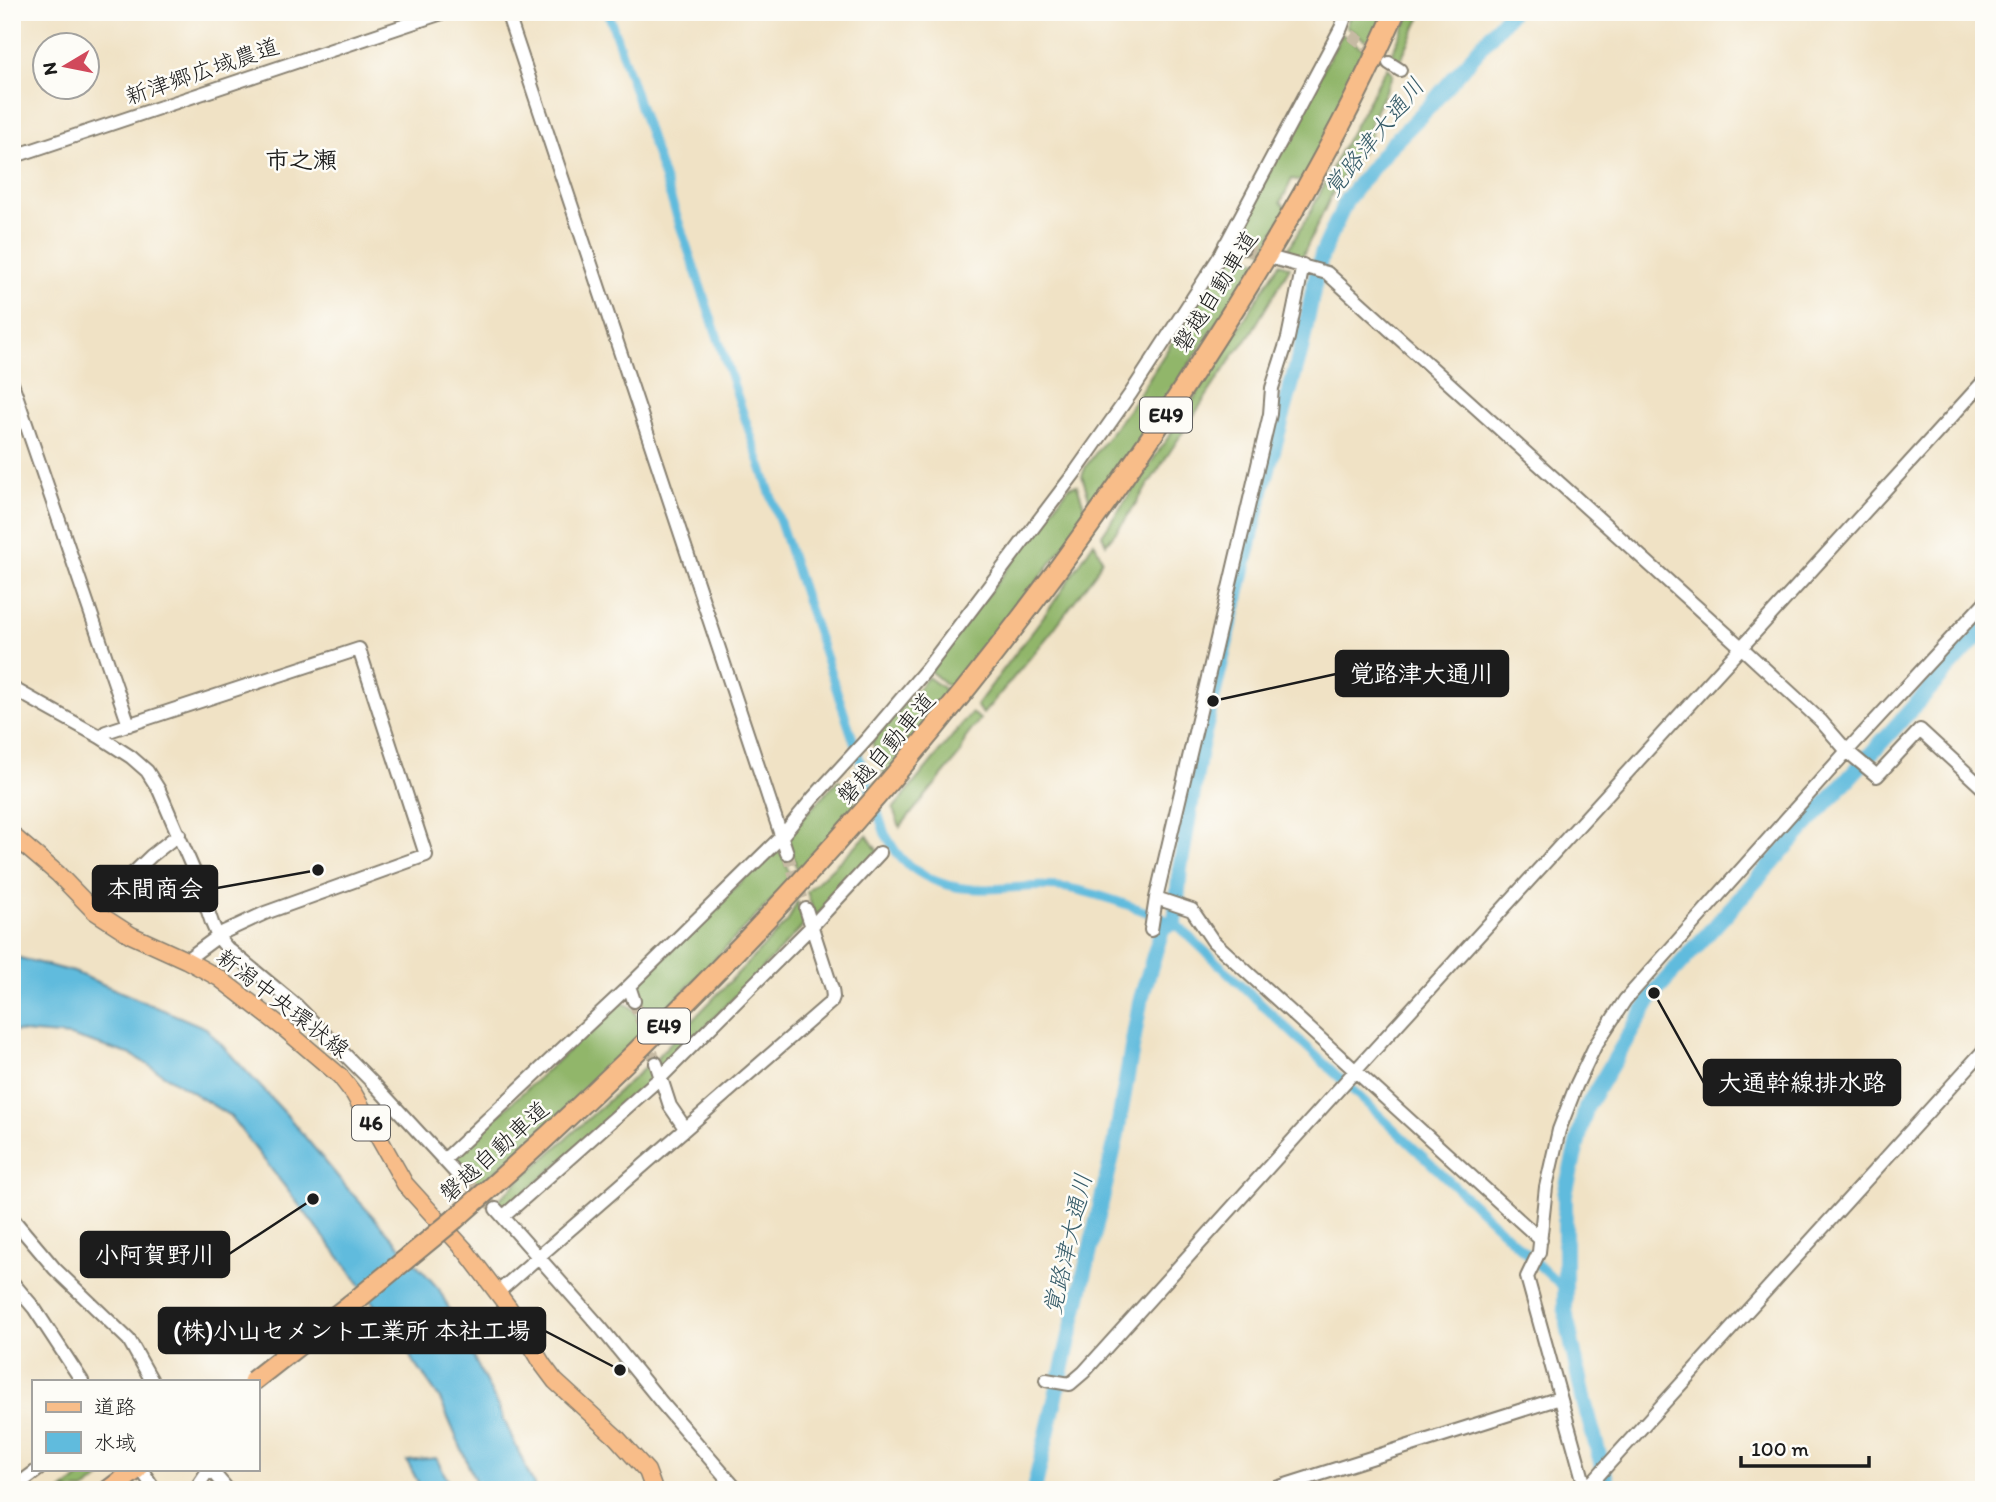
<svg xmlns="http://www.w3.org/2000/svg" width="1996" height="1502" viewBox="0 0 1996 1502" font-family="Itim,'Klee One',sans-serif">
<rect width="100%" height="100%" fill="#fdfcf7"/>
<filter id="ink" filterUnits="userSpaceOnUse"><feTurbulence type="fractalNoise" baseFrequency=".0143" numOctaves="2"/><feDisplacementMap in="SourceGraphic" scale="14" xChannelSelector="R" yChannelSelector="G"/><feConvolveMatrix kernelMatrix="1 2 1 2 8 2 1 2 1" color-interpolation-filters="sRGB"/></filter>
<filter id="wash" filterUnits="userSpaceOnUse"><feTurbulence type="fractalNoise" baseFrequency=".00686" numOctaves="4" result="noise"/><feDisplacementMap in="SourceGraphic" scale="28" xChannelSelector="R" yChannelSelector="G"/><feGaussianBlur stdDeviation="1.57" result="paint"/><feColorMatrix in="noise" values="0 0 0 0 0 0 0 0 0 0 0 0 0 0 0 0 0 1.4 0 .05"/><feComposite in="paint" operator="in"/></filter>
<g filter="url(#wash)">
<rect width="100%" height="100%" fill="#f0e2c5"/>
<path fill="#91b66a" stroke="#566943" stroke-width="2" d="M 1351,12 L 1386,12 L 1372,45 L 1346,26 Z
M 1411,12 L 1423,12 L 1398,65 L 1389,59 Z
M 1342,34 L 1369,53 L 1303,181 L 1292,179 L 1281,202 L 1287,208 L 1264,250 L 1237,240 L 1236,235 Z
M 1387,67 L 1393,74 L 1371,121 L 1371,139 L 1336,186 L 1300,261 L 1284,256 L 1310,213 L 1338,156 Z
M 1230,251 L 1258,261 L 1093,510 L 1082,476 L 1086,466 L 1134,402 Z
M 1280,263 L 1290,267 L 1247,340 L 1235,353 L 1123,523 L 1106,544 L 1102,535 L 1188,408 Z
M 1077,485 L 1087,515 L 954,691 L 930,671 L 1070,486 Z
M 1094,542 L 1102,559 L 1096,572 L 1050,634 L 983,714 L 976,706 L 1052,605 Z
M 928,677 L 955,697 L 886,779 L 872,742 Z
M 971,713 L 980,719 L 965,739 L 961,753 L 900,827 L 893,809 Z
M 838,780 L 849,785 L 857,809 L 798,873 L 787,835 Z
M 867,835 L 878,852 L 815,917 L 807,892 Z
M 777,851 L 784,857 L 791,880 L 646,1030 L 634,991 L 655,966 L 771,852 Z
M 797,901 L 804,923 L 803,926 L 661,1073 L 657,1057 L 788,921 Z
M 620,1003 C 637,1004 638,1020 643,1034 L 559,1115 L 478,1187 L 457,1161 L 458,1152 Z
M 651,1062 L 657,1078 L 504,1211 L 497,1201 Z
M 91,1469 L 113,1469 L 84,1490 L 63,1490 Z"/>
<path fill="#60bbdd" stroke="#3e6c7c" stroke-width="2" d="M 12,956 L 74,972 L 206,1028 L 286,1114 L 348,1189 L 439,1289 L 495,1400 L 536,1490 L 479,1490 L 440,1399 L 351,1272 L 230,1116 L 132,1055 L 70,1036 L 12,1031 Z
M 436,1458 L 453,1490 L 422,1490 L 407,1461 Z"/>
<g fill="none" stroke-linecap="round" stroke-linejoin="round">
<path stroke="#60bbdd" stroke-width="9" d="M 608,12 L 885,834 C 890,841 894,850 900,857 C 907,865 916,871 925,876 C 973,902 1018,880 1068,888 C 1105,895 1140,910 1175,923 L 1565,1290"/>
<path stroke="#60bbdd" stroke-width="16" d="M 1034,1490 L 1116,1139 L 1140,1002 L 1163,926 L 1175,923 L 1180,868 L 1201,746 L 1262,490 L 1301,350 L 1316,276 L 1322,254 L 1347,199 L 1388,148 L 1428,108 L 1511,12
M 1609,1490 L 1583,1398 L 1565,1310 L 1565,1194 L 1586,1108 L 1654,993 L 1984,629"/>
</g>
</g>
<g filter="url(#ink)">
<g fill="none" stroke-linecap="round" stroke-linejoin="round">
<path stroke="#c6baa3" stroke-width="12" stroke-dasharray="12 6" stroke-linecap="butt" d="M 1351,35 L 1380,56
M 1243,248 L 1273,258
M 787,853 L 806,909
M 634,1001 L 656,1063
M 456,1173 L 496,1209"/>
<defs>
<path id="minor" d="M 507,12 L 787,853
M 1389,63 L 1400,70
M 12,157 L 445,12
M 1225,244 L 1243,248
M 1276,259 L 1327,273 L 1741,647 L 1821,721 L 1847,751 L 1877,776 L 1920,730 L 1984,789
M 12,383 L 129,725
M 12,688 L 100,737 L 131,757 L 147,771 L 159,790 L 196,876 L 212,923 L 218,937 L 227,948 L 297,1006 L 373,1083 L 456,1173
M 100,737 L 106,732 L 359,649 L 426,855 L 265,913 L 224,932 L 186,960
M 1156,898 L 1192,910 L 1213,941 L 1541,1240
M 94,911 L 151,856 L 179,834
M 1151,930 L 1156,898 L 1270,414 L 1272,388 L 1288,338 L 1303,265
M 629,986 L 634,1001
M 656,1063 L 670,1106 L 685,1128
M 444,1160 L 629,986 L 782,836 L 813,798 L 868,738 L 925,671 L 1076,471 L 1131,393 L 1218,259 L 1341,28 L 1347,12
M 496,1209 L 601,1328 L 662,1403 L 737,1490
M 504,1216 L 661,1077 L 812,926 L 880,853
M 12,1218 L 55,1269 L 129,1340 L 152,1381
M 12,1282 L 34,1308 L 82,1381
M 497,1293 L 831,1002 L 833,997 L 832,989 L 806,909
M 1046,1380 L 1070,1384 L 1084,1372 L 1356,1070 L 1984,381
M 141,1469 L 155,1490
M 210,1469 L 228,1490
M 12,1489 L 39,1469
M 195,1490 L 209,1469
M 1270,1490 L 1560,1398
M 1585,1490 L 1984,1050
M 1586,1490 L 1527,1277 L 1539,1252 L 1546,1187 L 1559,1130 L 1576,1086 L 1595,1046 L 1625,1000 L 1847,751 L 1984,603"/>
<path id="major" d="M 12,835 L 58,874 L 94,911 L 131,935 L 186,960 L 219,978 L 286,1030 L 340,1076 L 354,1094 L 405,1184 L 465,1250 L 509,1308 L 543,1365 L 555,1381 L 617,1438 L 647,1471 L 654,1490"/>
<path id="highway" d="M 455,1219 C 743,968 993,686 1199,364 C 1272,251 1341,135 1395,12
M 109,1490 L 137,1469"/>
</defs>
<use href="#minor" stroke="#867f70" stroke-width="16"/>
<use href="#major" stroke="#867f70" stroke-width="19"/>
<use href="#highway" stroke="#867f70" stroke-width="23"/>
<use href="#minor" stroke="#fff" stroke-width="12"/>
<use href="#major" stroke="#f8bd89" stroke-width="16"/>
<use href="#highway" stroke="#f8bd89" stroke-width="19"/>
<defs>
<path id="highway-bridge" d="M 253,1381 L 360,1297 L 455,1219"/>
</defs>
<use href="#highway-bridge" stroke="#867f70" stroke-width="23" stroke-linecap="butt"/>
<use href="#highway-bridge" stroke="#f8bd89" stroke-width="19"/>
</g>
</g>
<g text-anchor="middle" stroke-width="5" stroke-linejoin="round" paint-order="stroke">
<g fill="#fdfcf7" stroke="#605f5e" stroke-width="2">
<rect x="1140" y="397.5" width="52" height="35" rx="5"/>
<rect x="638" y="1008.5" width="52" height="35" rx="5"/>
<rect x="352" y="1105.5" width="38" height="35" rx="5"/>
</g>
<g font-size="21" font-weight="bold" fill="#1c1c1c">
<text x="1166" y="422">E49</text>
<text x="664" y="1033">E49</text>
<text x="371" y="1130">46</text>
</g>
<g font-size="23" fill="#1c1c1c" stroke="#fdfcf7">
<text transform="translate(202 71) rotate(-19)" y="8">新津郷広域農道</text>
<text transform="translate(1215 291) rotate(-58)" y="8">磐越自動車道</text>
<text transform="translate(886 748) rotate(-50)" y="8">磐越自動車道</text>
<text transform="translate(283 1003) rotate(38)" y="8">新潟中央環状線</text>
<text transform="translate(494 1151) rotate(-42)" y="8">磐越自動車道</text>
</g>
<g font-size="24" font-style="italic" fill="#375c69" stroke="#fdfcf7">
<text transform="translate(1374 137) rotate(-51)" y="8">覚路津大通川</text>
<text transform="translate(1068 1244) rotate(-77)" y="8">覚路津大通川</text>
</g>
<g font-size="24" font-weight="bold" fill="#1c1c1c" stroke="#fdfcf7">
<text x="301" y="168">市之瀬</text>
</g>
</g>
<path fill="none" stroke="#1c1c1c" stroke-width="2.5" d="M1213 701L1336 674M318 870L217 888M1654 993L1704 1083M313 1199L229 1254M620 1370L545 1331"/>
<g fill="#1c1c1c" stroke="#fdfcf7" stroke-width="2.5">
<circle cx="1213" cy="701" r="7"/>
<circle cx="318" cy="870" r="7"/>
<circle cx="1654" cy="993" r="7"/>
<circle cx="313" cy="1199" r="7"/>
<circle cx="620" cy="1370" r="7"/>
</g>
<g fill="#1c1c1c" stroke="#1c1c1c" stroke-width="2.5">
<rect x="1336" y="651" width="172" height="45" rx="7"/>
<rect x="93" y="866" width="124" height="45" rx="7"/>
<rect x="1704" y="1060" width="196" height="45" rx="7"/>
<rect x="81" y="1232" width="148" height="45" rx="7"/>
<rect x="159" y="1308" width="386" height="45" rx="7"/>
</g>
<g font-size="24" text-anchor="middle" font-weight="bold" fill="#fff">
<text x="1422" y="682">覚路津大通川</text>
<text x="155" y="897">本間商会</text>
<text x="1802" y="1091">大通幹線排水路</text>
<text x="155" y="1263">小阿賀野川</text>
<text x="352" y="1339">(株)小山セメント工業所 本社工場</text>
</g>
<rect width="1996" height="1502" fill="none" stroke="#fdfcf7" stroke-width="42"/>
<rect x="32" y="1380" width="228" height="91" fill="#fdfcf7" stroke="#a3a29f" stroke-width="2"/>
<rect x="46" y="1402" width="35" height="10" fill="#f8bd89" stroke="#a3a29f" stroke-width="2"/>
<text x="94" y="1414" font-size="21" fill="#1c1c1c">道路</text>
<rect x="46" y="1432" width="35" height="21" fill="#60bbdd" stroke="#a3a29f" stroke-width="2"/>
<text x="94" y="1450" font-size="21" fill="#1c1c1c">水域</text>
<g transform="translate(66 66) rotate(260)"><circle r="33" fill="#fdfcf7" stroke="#a3a29f" stroke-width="2"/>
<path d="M0-5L12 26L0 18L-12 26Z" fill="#d1495b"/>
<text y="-10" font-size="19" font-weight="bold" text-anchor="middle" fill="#1c1c1c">N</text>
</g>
<path d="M1741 1456v10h128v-10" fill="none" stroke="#1c1c1c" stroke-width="3.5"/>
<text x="1751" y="1456" font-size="21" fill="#1c1c1c" stroke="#fdfcf7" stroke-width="5" paint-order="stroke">100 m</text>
</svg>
